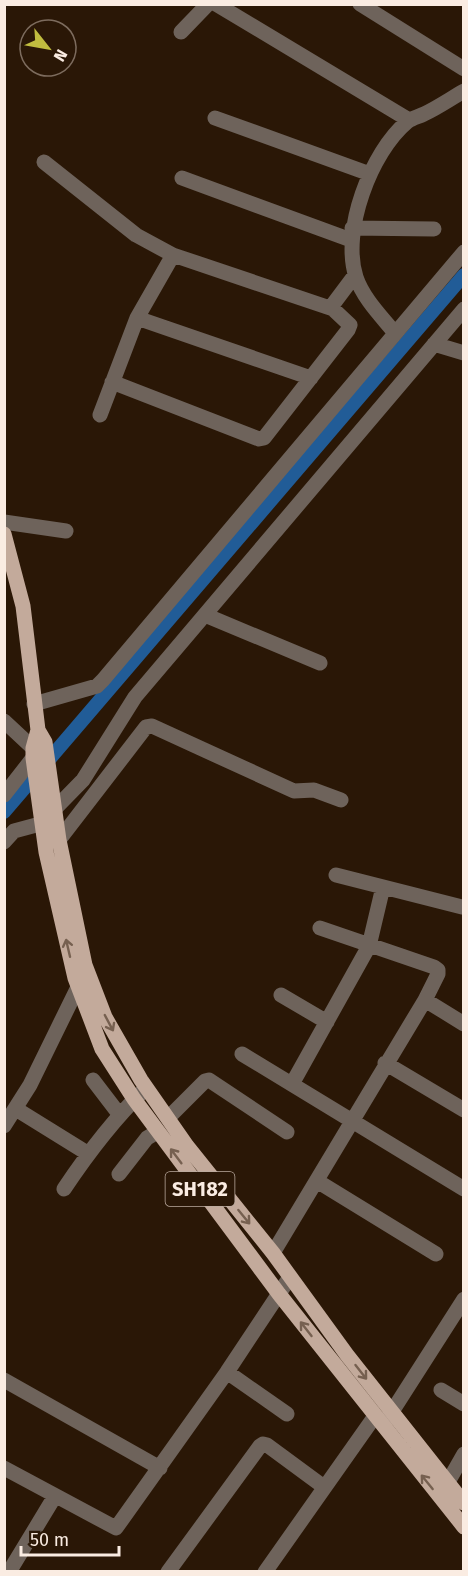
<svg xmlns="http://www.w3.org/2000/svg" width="468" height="1576" viewBox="0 0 468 1576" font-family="'Fira Sans',sans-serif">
<rect width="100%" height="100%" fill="#2a1706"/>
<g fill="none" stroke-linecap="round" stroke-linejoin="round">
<path stroke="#215c97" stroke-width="14" d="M 4,812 L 464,275"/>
<path stroke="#6e635b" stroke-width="15" d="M 216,4 L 409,120
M 360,4 L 464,69
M 181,32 L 208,4
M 215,118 L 370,174
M 44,162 L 136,235 L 173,255 L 333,309
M 182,178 L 351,240
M 352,228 L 434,229
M 137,318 L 311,378
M 395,333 C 381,316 363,298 356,277 C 341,231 371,152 407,122 C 412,118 418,117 424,114 C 437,108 450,99 464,91
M 434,344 L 464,353
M 112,382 L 259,439 L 264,438 L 348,330 L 350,325 L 333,309 L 334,303 L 355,275
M 100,415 L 137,318 L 173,255
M 4,522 L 66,531
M 205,615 L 320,663
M 34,704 L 97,686 L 103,680 L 464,252
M 4,721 L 33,748
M 4,795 L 33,758
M 59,840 L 146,727 L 152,726 L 294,791 L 314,790 L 341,800
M 4,842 L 14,831 L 40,824 L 83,780 L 135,697 L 464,309
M 336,875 L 462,907
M 281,995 L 327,1022
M 425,1000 L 464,1024
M 242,1054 L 464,1189
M 385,1063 L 464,1110
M 93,1080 L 119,1114
M 292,1084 L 369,946 L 383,887
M 16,1109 L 87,1153
M 168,1118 L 205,1081 L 209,1080 L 287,1132
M 4,1126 L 30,1085 L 78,987
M 119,1174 L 147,1138 L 157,1132
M 317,1181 L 436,1254
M 64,1189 C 88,1153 113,1120 144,1090
M 273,1253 L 425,1000 L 438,974 L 438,970 L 434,967 L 320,928
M 227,1372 L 287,1414
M 4,1380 L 160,1468
M 441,1390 L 464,1404
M 386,1421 L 464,1299
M 4,1468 L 116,1528 L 227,1372 L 290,1277
M 448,1482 L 464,1454
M 9,1572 L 55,1496
M 168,1572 L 260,1446 L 263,1444 L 267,1445 L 324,1487
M 265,1572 L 375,1416"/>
<path stroke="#c3aa9b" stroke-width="15" d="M 4,534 L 23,606 L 38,730 L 45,742 L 59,840 L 85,965 L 105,1017 L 141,1080 L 187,1146 L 273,1253 L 347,1355 L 464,1503
M 38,730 L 33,748 L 33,758 L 46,852 L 75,978 L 102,1049 L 134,1099 L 279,1294 L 464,1527"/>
</g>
<defs><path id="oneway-shaft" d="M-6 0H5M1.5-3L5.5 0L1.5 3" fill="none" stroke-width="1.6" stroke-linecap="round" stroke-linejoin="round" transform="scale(1.5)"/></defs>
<g stroke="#766050">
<use href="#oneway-shaft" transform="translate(68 948) rotate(-103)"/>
<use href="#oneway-shaft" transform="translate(109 1023) rotate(62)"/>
<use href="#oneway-shaft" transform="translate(176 1156) rotate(-127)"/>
<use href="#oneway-shaft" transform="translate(244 1217) rotate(51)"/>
<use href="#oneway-shaft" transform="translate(306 1329) rotate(-128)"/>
<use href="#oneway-shaft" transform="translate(361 1372) rotate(52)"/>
<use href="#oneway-shaft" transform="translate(427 1482) rotate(-129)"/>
</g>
<g text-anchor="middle" stroke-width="6" stroke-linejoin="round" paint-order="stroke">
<rect fill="#2a1706" stroke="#bcaca0" stroke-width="1.5" x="165.5" y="1172" width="69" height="34" rx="4.5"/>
<g font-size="20" font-weight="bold" fill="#faece2">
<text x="200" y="1196">SH182</text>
</g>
</g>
<rect width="468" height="1576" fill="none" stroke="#faece2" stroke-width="12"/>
<g transform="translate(48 48) rotate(121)"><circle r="28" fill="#2a1706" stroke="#7d6c5e" stroke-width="1.5"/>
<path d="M0-4.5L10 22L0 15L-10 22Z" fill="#c1bd3f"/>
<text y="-9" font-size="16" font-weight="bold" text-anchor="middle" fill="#faece2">N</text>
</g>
<path d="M21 1546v9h98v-9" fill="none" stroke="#faece2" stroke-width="3"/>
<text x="30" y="1546" font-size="18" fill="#faece2" stroke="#2a1706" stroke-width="4.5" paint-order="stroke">50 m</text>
</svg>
